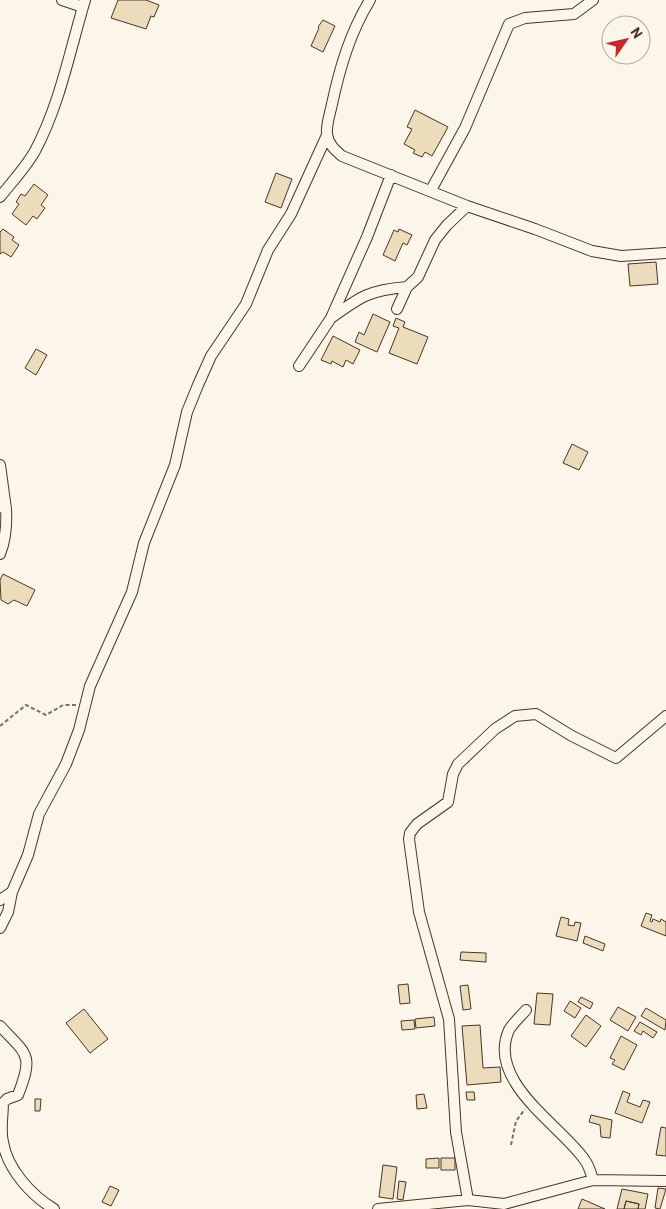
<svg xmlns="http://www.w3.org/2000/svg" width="666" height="1209" viewBox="0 0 666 1209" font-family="Barlow,sans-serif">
<rect width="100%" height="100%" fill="#fbf6e9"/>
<path fill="#ecdcbc" stroke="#4a3520" d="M 118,0 L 146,0 L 159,5 L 154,17 L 151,16 L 146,29 L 111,18 Z
M 323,20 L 335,26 L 323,52 L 311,46 L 319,28 L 318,27 Z
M 415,110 L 448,127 L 432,156 L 425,152 L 422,157 L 413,153 L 415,150 L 404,144 L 412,129 L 407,127 Z
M 276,173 L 292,179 L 281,208 L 265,202 Z
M 34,184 L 48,195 L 41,205 L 45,208 L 37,219 L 33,216 L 26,225 L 12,214 L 19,204 L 16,202 L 21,194 L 25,196 Z
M 3,229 L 14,237 L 12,240 L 19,245 L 11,257 L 3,252 L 0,254 L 0,232 Z
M 399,229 L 412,235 L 407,245 L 403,243 L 395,261 L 383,255 L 394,230 L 398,232 Z
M 656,262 L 658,284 L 630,286 L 628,264 Z
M 373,314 L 390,322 L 377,352 L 355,342 L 359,332 L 364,335 Z
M 396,318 L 405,322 L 403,327 L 428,337 L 417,364 L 389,353 L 399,328 L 393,326 Z
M 333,336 L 360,350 L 353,364 L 346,360 L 343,367 L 332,361 L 331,364 L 321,360 Z
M 36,349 L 47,355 L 36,375 L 25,368 Z
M 572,444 L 588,452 L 579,470 L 563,463 Z
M 3,574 L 35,590 L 27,606 L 14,600 L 8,604 L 1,600 L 0,580 Z
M 646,913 L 652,915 L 650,921 L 652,922 L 653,919 L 660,922 L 661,919 L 666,922 L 666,936 L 641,926 Z
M 561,917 L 569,919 L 568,925 L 574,926 L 575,922 L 581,923 L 577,941 L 556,936 Z
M 585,936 L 605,944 L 603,951 L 583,943 Z
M 461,952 L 486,953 L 486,962 L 460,960 Z
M 408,984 L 410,1003 L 400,1004 L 398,985 Z
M 468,985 L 471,1009 L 463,1010 L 460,986 Z
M 537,993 L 553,994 L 550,1025 L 534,1024 Z
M 581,997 L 593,1003 L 590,1009 L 578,1002 Z
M 570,1001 L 581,1008 L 575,1018 L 564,1011 Z
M 618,1007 L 636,1017 L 628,1031 L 610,1020 Z
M 646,1008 L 666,1020 L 665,1030 L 641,1016 Z
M 84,1009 L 108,1039 L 90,1053 L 66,1023 Z
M 586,1015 L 601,1026 L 586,1047 L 571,1036 Z
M 434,1017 L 435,1026 L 416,1028 L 415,1019 Z
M 414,1020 L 415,1029 L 402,1030 L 401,1021 Z
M 640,1022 L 657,1032 L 653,1038 L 643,1031 L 641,1035 L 634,1031 Z
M 480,1025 L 483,1068 L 500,1067 L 501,1082 L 467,1085 L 462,1026 Z
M 621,1036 L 637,1045 L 624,1070 L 612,1064 L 615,1060 L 610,1058 Z
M 623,1091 L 630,1094 L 627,1102 L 640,1107 L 643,1100 L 650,1102 L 642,1123 L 615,1113 Z
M 466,1092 L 474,1092 L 475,1100 L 467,1100 Z
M 424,1094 L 427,1108 L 417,1109 L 416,1095 Z
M 35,1099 L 41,1099 L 40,1111 L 35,1111 Z
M 591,1115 L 612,1120 L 610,1138 L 601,1137 L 600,1125 L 589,1122 Z
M 661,1127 L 666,1128 L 666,1156 L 656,1155 Z
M 439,1158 L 439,1168 L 426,1168 L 426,1159 Z
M 441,1158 L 455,1158 L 455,1170 L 441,1170 Z
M 383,1165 L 397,1167 L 393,1199 L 379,1197 Z
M 399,1181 L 406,1182 L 403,1200 L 397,1199 Z
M 110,1186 L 119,1190 L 111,1206 L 102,1202 Z
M 658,1188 L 666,1189 L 660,1209 L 655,1208 Z
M 622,1189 L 648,1194 L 645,1209 L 638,1209 L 639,1204 L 626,1201 L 624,1209 L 617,1209 Z
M 582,1199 L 605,1209 L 578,1209 Z
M 626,1201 L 639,1204 L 638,1209 L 624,1209 Z"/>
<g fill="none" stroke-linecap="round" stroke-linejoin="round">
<defs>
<path id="minor" d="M 62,0 L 83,7
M 370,0 C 350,33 340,67 332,104 C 330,114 326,125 327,134 C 328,144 335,150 342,156 L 467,206 L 535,229 L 592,251 L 621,256 L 666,253
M 431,190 L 465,128 L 509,24 L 525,18 L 574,14 L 593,0
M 0,197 C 12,182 26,167 35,151 C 60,104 70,50 85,0
M 397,309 L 407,287 L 418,277 L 435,240 L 447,225 L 467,206
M 331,318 C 361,296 370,290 407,287
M 299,366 L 331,318 L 367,237 L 391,175
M 0,465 L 6,509
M 0,507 L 6,509 C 7,526 6,539 0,554
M 0,900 L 12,892
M 0,928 L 8,912 L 12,892 L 28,855 L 39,814 L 66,764 L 79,730 L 90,686 L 132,592 L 144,543 L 175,465 L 187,412 L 198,385 L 211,356 L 246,304 L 268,250 L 291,214 L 327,135
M 0,1026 C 27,1055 34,1054 18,1095 L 7,1099 L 3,1103 C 3,1115 0,1130 3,1142 C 7,1169 32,1196 54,1209
M 593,1180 L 666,1181
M 468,1200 L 456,1132 L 449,1019 L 419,912 L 409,839 L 410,833 L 417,824 L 448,802 L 453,774 L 458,764 L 495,729 L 515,716 L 536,714 L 572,736 L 616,758 L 666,716
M 378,1209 L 468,1200 L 504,1204 L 593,1180 C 591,1173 589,1165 584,1159 C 560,1125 486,1081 509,1030 C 513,1023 521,1016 526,1010"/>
</defs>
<use href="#minor" stroke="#4a3520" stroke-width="12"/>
<path stroke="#7f6f5c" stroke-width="2" stroke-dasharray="4 2.5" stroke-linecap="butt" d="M 0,726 L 26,705 L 46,715 L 63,705 L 77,705
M 511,1145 L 516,1121 L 525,1109"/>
<use href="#minor" stroke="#fbf6e9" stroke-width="10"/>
</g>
<g transform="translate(626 40) rotate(56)"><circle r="24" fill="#fbf6e9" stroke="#b4a999"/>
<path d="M0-4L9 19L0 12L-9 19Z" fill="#c62828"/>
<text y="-8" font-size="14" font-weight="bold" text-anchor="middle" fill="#4a3520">N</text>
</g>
</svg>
